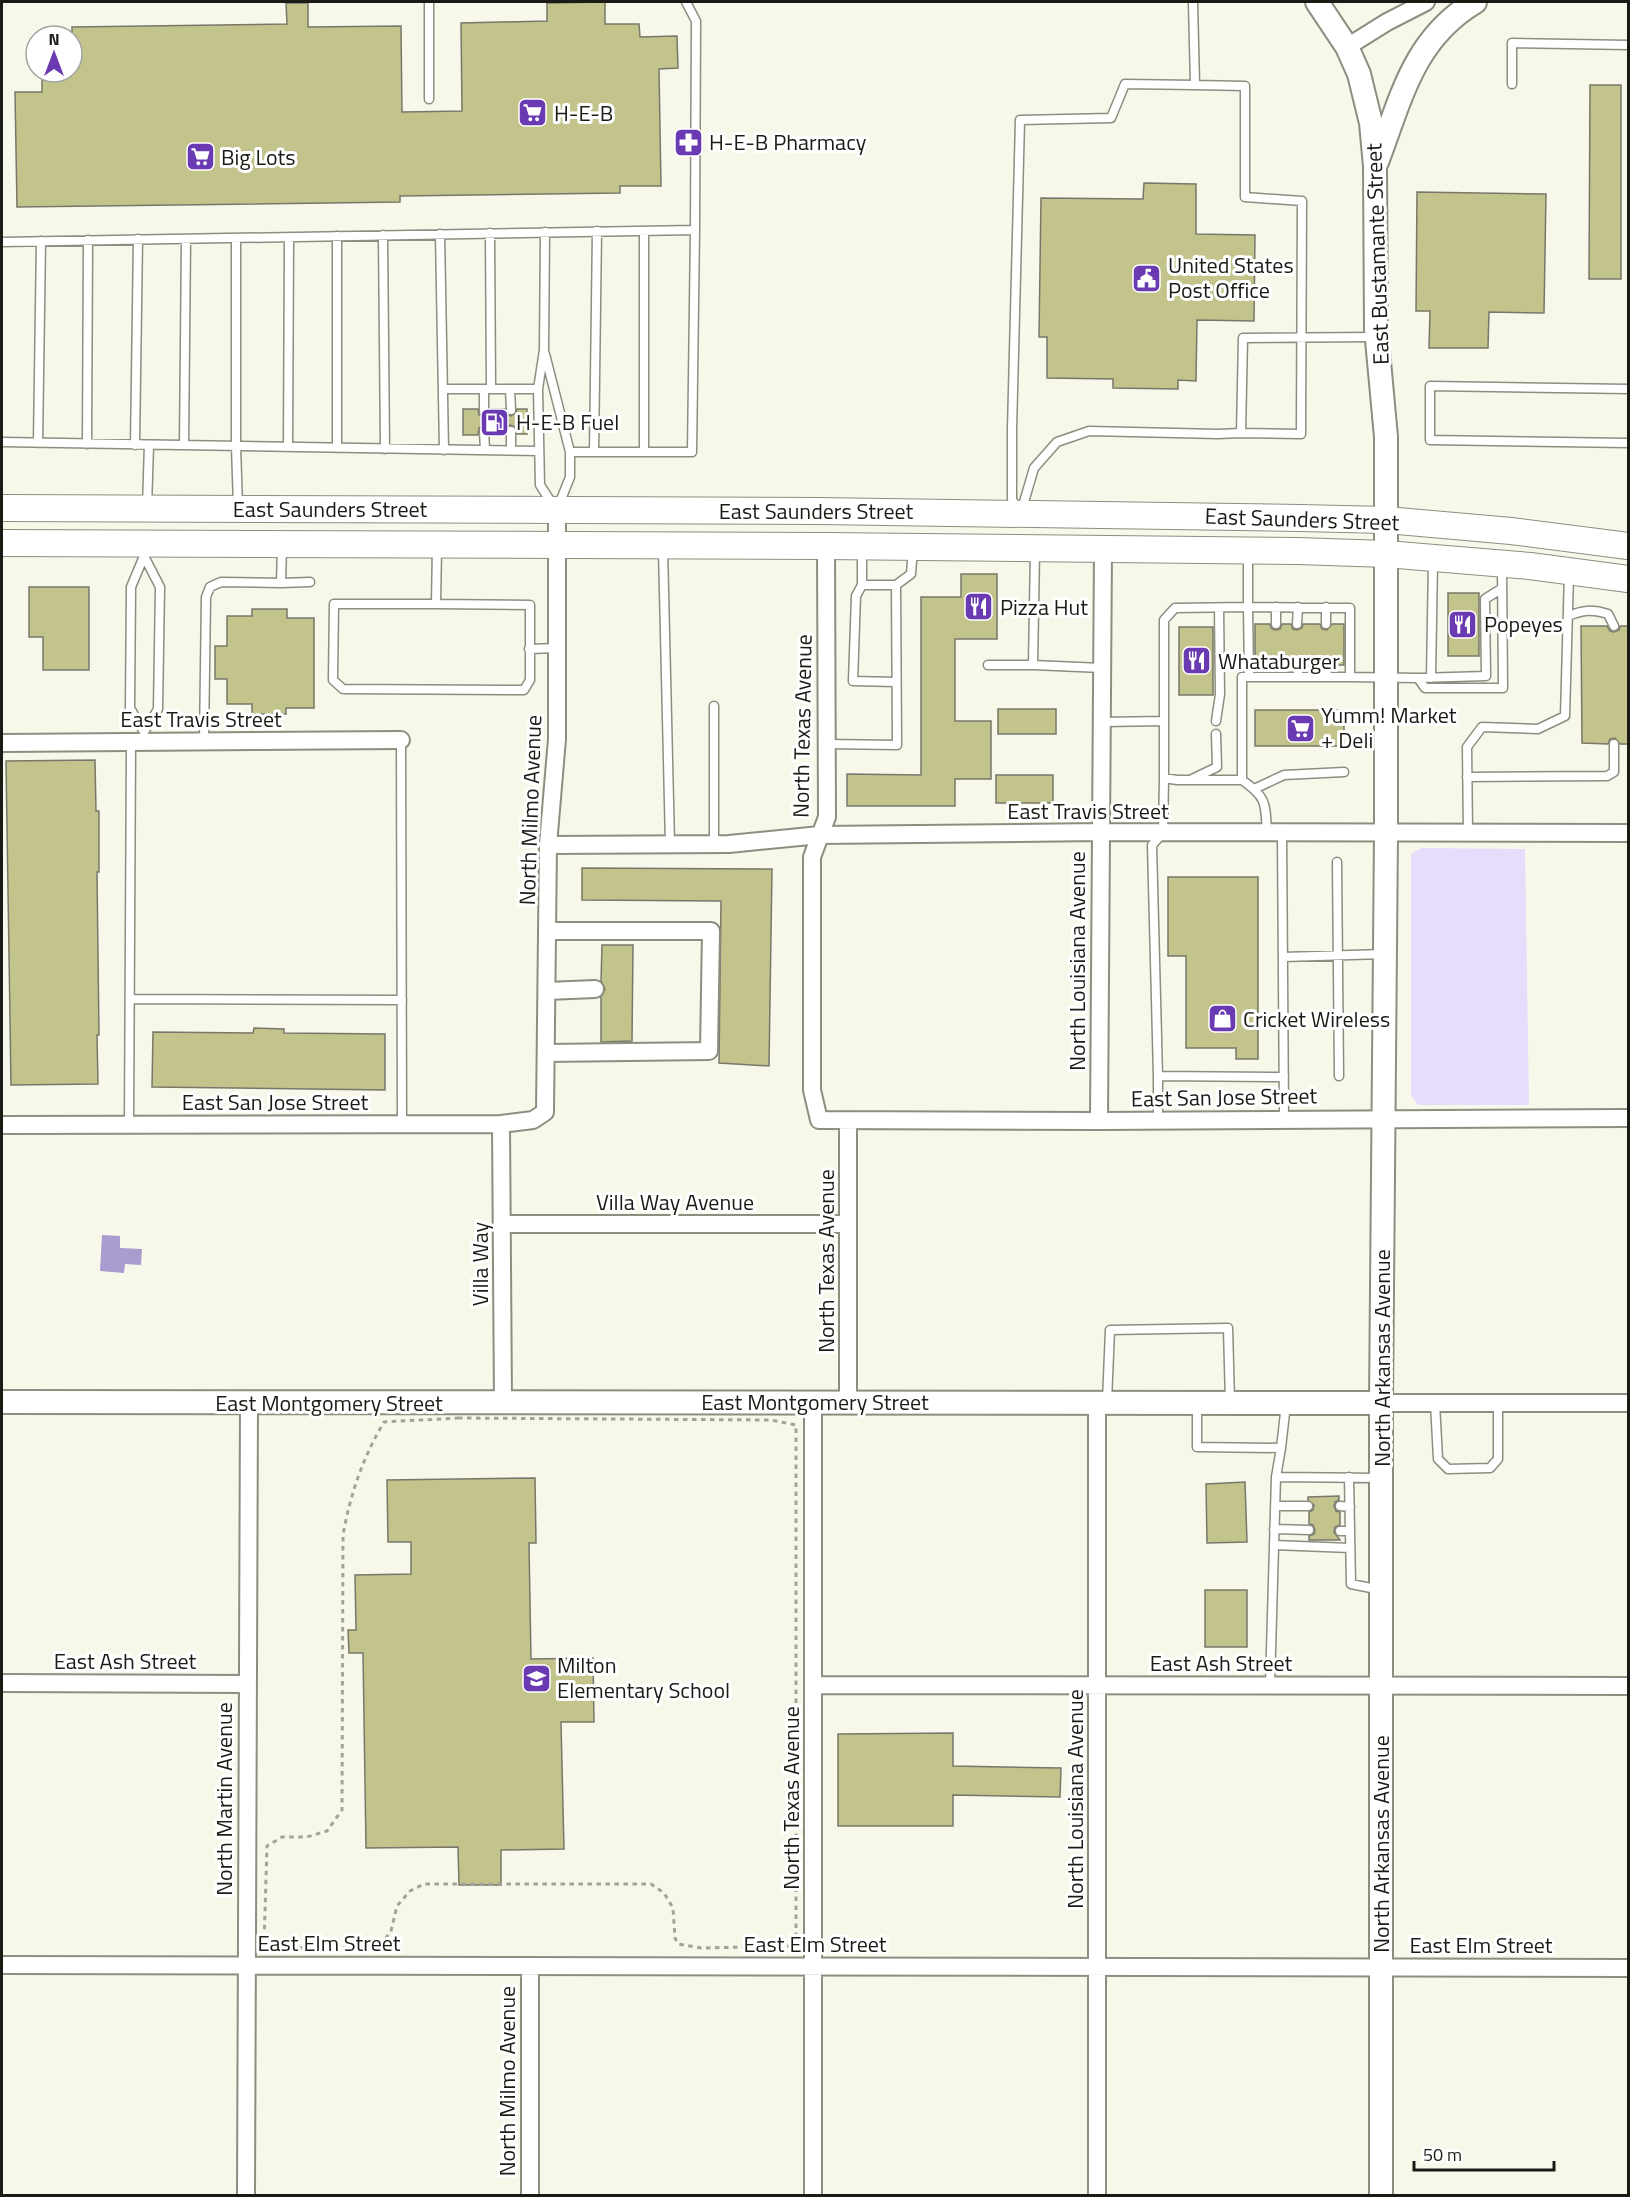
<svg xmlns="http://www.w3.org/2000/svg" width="1630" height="2197" viewBox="0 0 1630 2197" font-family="'Titillium Web',sans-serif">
<rect width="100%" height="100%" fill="#f8f8ea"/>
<path fill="#e5ddfb" d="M 1421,848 L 1525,849 L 1529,1105 L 1418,1105 L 1411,1095 L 1411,854 Z"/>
<path fill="#a99cce" d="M 102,1235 L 120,1236 L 120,1248 L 142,1249 L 141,1265 L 125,1264 L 124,1273 L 100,1271 Z"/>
<path fill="#c3c38c" stroke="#77786b" stroke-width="1.5" d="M 605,2 L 605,24 L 639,24 L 640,37 L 677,36 L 678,68 L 659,69 L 661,186 L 620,186 L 620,193 L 400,196 L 400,202 L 17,207 L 15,92 L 42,92 L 42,72 L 72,72 L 72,27 L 287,24 L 286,3 L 308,3 L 308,27 L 401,26 L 402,112 L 462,111 L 461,23 L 547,21 L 547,3 Z
M 1590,85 L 1621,85 L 1621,279 L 1589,279 Z
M 1144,183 L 1196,184 L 1196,234 L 1255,235 L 1254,321 L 1197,320 L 1196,381 L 1178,380 L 1178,389 L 1113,388 L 1113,379 L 1047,378 L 1047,337 L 1039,337 L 1041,198 L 1143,199 Z
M 1417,192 L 1546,194 L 1544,313 L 1489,312 L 1488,348 L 1429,348 L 1430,311 L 1416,311 Z
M 463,409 L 478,409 L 479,415 L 483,417 L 489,415 L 490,409 L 505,409 L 506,414 L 511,416 L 516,413 L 517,409 L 527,409 L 527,434 L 517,434 L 516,427 L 510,425 L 506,427 L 505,434 L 491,435 L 490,428 L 484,425 L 479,428 L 478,435 L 463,435 Z
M 961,574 L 997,574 L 997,639 L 955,639 L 955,721 L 991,721 L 991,779 L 955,779 L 955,806 L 847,806 L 847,774 L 921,775 L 921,597 L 961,597 Z
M 29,587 L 89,587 L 89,670 L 43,670 L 43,637 L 29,637 Z
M 1448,593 L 1479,593 L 1479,656 L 1448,656 Z
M 252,609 L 287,609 L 287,618 L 314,618 L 314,708 L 286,708 L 286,714 L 252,714 L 252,704 L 227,704 L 227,679 L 215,679 L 215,646 L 227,646 L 227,616 L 252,616 Z
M 1255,624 L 1270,624 L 1271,628 L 1275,630 L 1280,629 L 1282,624 L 1291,624 L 1293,629 L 1297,630 L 1302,628 L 1303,624 L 1320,624 L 1322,629 L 1327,630 L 1332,624 L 1344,624 L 1344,665 L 1332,665 L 1331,661 L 1326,659 L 1322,660 L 1320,665 L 1304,665 L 1299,659 L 1294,660 L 1292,665 L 1255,665 Z
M 1581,626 L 1607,626 L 1610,631 L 1614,632 L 1619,630 L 1620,626 L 1628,626 L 1629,744 L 1620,744 L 1615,738 L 1610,739 L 1608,744 L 1582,743 Z
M 1179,627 L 1213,627 L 1213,695 L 1179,695 Z
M 998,709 L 1056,709 L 1056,734 L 998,734 Z
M 1255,710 L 1344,710 L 1344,746 L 1255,746 Z
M 95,760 L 96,811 L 99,811 L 99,872 L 97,872 L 99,1035 L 97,1035 L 98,1084 L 11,1085 L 6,761 Z
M 996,775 L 1053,775 L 1053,803 L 996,803 Z
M 582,868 L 772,869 L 769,1066 L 719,1063 L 721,901 L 582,900 Z
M 1168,877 L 1258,877 L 1258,1059 L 1236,1059 L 1236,1048 L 1186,1048 L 1186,956 L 1168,956 Z
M 602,945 L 633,945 L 632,1041 L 601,1042 L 601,997 L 605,989 L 601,981 Z
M 254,1028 L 284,1029 L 284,1033 L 385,1034 L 385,1090 L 152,1087 L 153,1032 L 253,1033 Z
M 535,1478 L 536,1543 L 529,1543 L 531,1659 L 593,1658 L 594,1722 L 561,1722 L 564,1849 L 501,1850 L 501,1885 L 459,1885 L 458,1847 L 366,1848 L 363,1653 L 349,1653 L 348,1630 L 356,1630 L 355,1575 L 411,1574 L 411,1542 L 388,1542 L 387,1480 Z
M 1245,1482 L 1247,1542 L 1207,1543 L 1206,1484 Z
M 1339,1496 L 1339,1500 L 1335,1502 L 1334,1506 L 1336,1511 L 1340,1512 L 1340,1525 L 1335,1527 L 1334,1532 L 1340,1540 L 1309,1540 L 1309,1536 L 1314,1534 L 1315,1530 L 1313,1525 L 1309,1524 L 1309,1512 L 1313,1510 L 1314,1505 L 1308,1500 L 1308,1497 Z
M 1205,1590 L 1247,1590 L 1247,1647 L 1205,1647 Z
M 953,1733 L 953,1766 L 1061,1768 L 1060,1797 L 953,1795 L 953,1826 L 838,1826 L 838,1734 Z"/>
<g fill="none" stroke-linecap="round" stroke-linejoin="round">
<defs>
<path id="lane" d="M 1512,84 L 1512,43 L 1628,45
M 1195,85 L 1245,86 L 1245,197 L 1302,201 L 1301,434 L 1241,433
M 429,99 L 429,2
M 545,232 L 544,350 L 538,389 L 540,485 L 553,505
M 490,233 L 491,389
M 440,234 L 444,450
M 383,235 L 385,449
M 337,236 L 337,448
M 236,238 L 236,446 L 238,507
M 2,242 L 695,230 L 696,21 L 686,2
M 545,354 L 570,452 L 570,477 L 558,507
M 443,389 L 538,389
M 484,389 L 484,411
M 510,389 L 511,410
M 1628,389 L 1430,386 L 1430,440 L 1628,443
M 484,431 L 485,450
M 511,431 L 511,450
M 2,442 L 539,451
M 38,443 L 41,241
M 87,444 L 88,240
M 135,445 L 138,239
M 184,445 L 186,239
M 288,447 L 289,237
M 570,452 L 692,452 L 695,230
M 594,452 L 597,231
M 644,452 L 644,231
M 147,507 L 149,445
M 1017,510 L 1012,499 L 1012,429 L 1020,120 L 1111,118 L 1125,84 L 1195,85 L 1193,2
M 1020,510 L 1024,502 L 1034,468 L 1057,442 L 1089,431 L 1218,434 L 1241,433 L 1243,338 L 1377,337
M 282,547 L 281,583 L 310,582
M 663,549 L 670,844
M 1035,551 L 1033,665 L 1102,668
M 1248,554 L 1248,607 L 1175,608 L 1164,620 L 1164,778 L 1177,780 L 1242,780 L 1242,677 L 1350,677 L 1350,608 L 1248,607 L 1249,677
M 862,585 L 856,596 L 853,681 L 896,682
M 896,585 L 911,574 L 913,548
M 436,604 L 530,605 L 530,680 L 524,690 L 343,689 L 333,680 L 334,604 L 436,604 L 437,548
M 1276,607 L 1276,624
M 1326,607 L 1326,624
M 1568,616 C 1583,610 1592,609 1608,614 L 1614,626
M 1297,624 L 1298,607
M 529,649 L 557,648
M 988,665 L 1033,665
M 1298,665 L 1298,677
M 1326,665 L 1327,677
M 1350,677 L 1418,678 L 1425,688 L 1503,688 L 1502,567
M 1418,678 L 1486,676 L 1485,599 L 1501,589
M 1431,678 L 1433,561
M 714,706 L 714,844
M 1216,721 L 1220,694 L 1219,608
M 1102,722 L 1164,721
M 144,732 L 158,709 L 160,587 L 144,556 L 131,587 L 130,708 L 144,732 L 144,742
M 401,740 L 402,1125
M 204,741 L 206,597 L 210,587 L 221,582 L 281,583
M 827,744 L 897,745 L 896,585 L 862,585 L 862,549
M 1467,777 L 1607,776 L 1614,772 L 1614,744
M 1164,778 L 1163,833 L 1152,845 L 1158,1076 L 1284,1077
M 1192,779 L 1217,767 L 1216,734
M 1242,780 C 1268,798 1265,804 1267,833
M 1254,789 L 1284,775 L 1344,772
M 1282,833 L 1284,1119
M 1468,833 L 1467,747 L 1482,727 L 1538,729 L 1565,716 L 1569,574
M 1337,862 L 1339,1076
M 1283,957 L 1385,954
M 130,999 L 402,1000
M 1158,1076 L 1158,1120
M 129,1125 L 131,742
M 1107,1401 L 1110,1330 L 1228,1328 L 1230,1402
M 1197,1403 L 1197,1447 L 1281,1448 L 1286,1404
M 1435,1403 L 1438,1459 L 1448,1469 L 1490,1468 L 1498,1459 L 1498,1403
M 1281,1448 L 1276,1477 L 1380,1478
M 1349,1477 L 1351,1584 L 1381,1590
M 1275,1506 L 1308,1506
M 1340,1506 L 1350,1507
M 1274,1529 L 1309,1530
M 1340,1531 L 1349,1531
M 1274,1545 L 1350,1548
M 1270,1685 L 1276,1477"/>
<path id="street" d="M 1347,47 L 1387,22 L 1426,2
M 826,546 L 827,817 L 812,857 L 812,1090 L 819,1120 L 1099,1121 L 1628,1118
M 2,743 L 401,740
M 548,845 L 729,844 L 820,835 L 1100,832 L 1628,833
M 547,991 L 595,989
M 546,1053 L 709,1051 L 711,931 L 547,931
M 1099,1121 L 1103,549
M 501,1124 L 503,1404
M 2,1125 L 501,1124 L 533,1120 L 545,1112 L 548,845 L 557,739 L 557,510
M 502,1224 L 848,1224
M 813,1401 L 813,2196
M 848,1402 L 848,1120
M 1097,1402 L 1097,2196
M 1381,1403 L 1628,1403
M 2,1683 L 248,1684
M 814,1685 L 1628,1686
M 2,1965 L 1628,1968
M 530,1966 L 530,2196
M 246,2196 L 249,1402"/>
<path id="secondary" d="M 1317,2 L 1347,47 L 1359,74 L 1371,123 L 1375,166 L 1376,329 L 1386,437 L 1386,833 L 1381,1403 L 1381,2196
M 1377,162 C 1401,99 1413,39 1475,2
M 2,1402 L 1381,1403"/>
<path id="primary" d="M 2,508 L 819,511 L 1300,518 L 1387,520 L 1511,531 L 1628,546
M 2,543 L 826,546 L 1298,551 L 1386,554 L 1530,566 L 1628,579"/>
</defs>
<use href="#lane" stroke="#8d8d80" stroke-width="11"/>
<use href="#street" stroke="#8d8d80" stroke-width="20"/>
<use href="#secondary" stroke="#8d8d80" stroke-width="26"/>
<use href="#primary" stroke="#8d8d80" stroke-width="28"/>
<path stroke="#a3a399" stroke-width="3" stroke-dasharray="4.5 4.5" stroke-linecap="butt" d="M 458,1418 L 771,1420 L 796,1425 L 796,1946 L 701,1948 L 678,1944 L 675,1938 L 673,1908 L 664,1893 L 651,1884 L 424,1884 L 410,1891 L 397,1906 L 391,1931 L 383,1942 L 372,1947 L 289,1948 L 264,1944 L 267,1846 L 282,1837 L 307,1837 L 327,1831 L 342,1810 L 343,1535 C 350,1495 363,1457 384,1422 Z"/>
<use href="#lane" stroke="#fff" stroke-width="8"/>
<use href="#street" stroke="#fff" stroke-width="16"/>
<use href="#secondary" stroke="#fff" stroke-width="22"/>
<use href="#primary" stroke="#fff" stroke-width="26"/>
</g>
<defs>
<symbol id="supermarket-square" viewBox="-11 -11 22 22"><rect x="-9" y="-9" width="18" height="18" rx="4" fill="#693ab2" stroke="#fff"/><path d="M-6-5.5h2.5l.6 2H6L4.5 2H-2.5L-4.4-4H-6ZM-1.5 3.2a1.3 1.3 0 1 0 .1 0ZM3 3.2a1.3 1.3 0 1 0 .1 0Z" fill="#fff"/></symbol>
<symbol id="pharmacy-square" viewBox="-11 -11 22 22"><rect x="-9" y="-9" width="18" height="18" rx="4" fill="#693ab2" stroke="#fff"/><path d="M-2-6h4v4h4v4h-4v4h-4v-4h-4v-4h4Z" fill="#fff"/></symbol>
<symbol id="civic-square" viewBox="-11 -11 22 22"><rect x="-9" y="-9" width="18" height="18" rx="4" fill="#693ab2" stroke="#fff"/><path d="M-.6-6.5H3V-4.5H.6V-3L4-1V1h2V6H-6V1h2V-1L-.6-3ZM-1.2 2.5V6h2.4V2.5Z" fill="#fff"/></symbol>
<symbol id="fuel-square" viewBox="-11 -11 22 22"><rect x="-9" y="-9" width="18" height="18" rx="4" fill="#693ab2" stroke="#fff"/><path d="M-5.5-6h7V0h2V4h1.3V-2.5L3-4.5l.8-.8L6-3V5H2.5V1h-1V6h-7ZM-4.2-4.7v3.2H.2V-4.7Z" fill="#fff"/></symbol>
<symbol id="restaurant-square" viewBox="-11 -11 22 22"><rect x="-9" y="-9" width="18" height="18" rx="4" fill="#693ab2" stroke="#fff"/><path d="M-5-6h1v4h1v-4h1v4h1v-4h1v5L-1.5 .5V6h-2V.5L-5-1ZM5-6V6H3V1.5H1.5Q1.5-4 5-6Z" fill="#fff"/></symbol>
<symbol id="shop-square" viewBox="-11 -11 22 22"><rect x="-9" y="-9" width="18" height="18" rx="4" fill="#693ab2" stroke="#fff"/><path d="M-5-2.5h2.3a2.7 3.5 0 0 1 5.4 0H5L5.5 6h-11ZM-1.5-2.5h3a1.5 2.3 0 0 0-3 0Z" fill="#fff"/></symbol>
<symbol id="school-square" viewBox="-11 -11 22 22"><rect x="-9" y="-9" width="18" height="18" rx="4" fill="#693ab2" stroke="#fff"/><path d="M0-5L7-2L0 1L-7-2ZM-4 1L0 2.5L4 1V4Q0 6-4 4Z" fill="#fff"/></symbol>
</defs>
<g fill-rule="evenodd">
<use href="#supermarket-square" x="516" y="96" width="33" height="33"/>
<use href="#pharmacy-square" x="672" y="126" width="33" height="33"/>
<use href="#supermarket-square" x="184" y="140" width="33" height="33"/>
<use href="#civic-square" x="1130" y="262" width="33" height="33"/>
<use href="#fuel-square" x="478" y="406" width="33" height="33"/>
<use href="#restaurant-square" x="962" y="590" width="33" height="33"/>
<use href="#restaurant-square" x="1446" y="608" width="33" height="33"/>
<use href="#restaurant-square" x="1180" y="644" width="33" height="33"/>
<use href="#supermarket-square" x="1284" y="712" width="33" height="33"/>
<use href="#shop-square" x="1206" y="1002" width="33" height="33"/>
<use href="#school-square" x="520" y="1662" width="33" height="33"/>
</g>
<g text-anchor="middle" stroke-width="6" stroke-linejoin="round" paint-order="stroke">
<g font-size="22" fill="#1b1b16" stroke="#fff" text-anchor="start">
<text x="554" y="121">H-E-B</text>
<text x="709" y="150">H-E-B Pharmacy</text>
<text x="221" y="165">Big Lots</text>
<text x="1168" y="273">United States<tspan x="1168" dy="25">Post Office</tspan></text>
<text x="516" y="430">H-E-B Fuel</text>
<text x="1000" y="615">Pizza Hut</text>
<text x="1484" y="632">Popeyes</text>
<text x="1218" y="669">Whataburger</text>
<text x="1321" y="723">Yumm! Market<tspan x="1321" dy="25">+ Deli</tspan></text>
<text x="1243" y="1027">Cricket Wireless</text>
<text x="557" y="1673">Milton<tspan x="557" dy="25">Elementary School</tspan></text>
</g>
<g font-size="22" fill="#1b1b16" stroke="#fff">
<text transform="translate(1377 254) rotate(-92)" y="8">East Bustamante Street</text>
<text x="330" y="517">East Saunders Street</text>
<text x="816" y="519">East Saunders Street</text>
<text transform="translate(1302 519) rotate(2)" y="8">East Saunders Street</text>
<text x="201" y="727">East Travis Street</text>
<text transform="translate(802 726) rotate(-89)" y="8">North Texas Avenue</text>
<text transform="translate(530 810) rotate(-88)" y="8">North Milmo Avenue</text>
<text x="1088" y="819">East Travis Street</text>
<text transform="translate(1077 961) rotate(-90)" y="8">North Louisiana Avenue</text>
<text transform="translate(1224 1097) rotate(-1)" y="8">East San Jose Street</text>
<text x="275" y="1110">East San Jose Street</text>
<text x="675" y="1210">Villa Way Avenue</text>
<text transform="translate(826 1261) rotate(-90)" y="8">North Texas Avenue</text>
<text transform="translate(480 1264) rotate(-90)" y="8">Villa Way</text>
<text transform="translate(1382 1358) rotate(-90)" y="8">North Arkansas Avenue</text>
<text x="815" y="1410">East Montgomery Street</text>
<text x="329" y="1411">East Montgomery Street</text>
<text x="125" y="1669">East Ash Street</text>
<text x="1221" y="1671">East Ash Street</text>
<text transform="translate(791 1798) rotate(-90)" y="8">North Texas Avenue</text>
<text transform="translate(224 1799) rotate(-90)" y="8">North Martin Avenue</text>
<text transform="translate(1075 1799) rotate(-90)" y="8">North Louisiana Avenue</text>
<text transform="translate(1381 1844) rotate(-90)" y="8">North Arkansas Avenue</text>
<text x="329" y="1951">East Elm Street</text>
<text x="815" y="1952">East Elm Street</text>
<text x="1481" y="1953">East Elm Street</text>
<text transform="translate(507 2081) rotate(-90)" y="8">North Milmo Avenue</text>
</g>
</g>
<rect width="1630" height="2197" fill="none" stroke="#1b1b16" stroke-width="6"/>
<g transform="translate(54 54)"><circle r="28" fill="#ffffff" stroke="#a4a4a2" stroke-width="1.5"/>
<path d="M0-4.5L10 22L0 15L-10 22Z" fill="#693ab2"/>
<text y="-9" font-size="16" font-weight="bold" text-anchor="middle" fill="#1b1b16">N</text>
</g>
<path d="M1414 2161v9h140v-9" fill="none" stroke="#1b1b16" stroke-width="3"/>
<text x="1423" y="2161" font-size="18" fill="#1b1b16" stroke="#ffffff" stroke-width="4.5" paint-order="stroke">50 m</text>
</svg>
